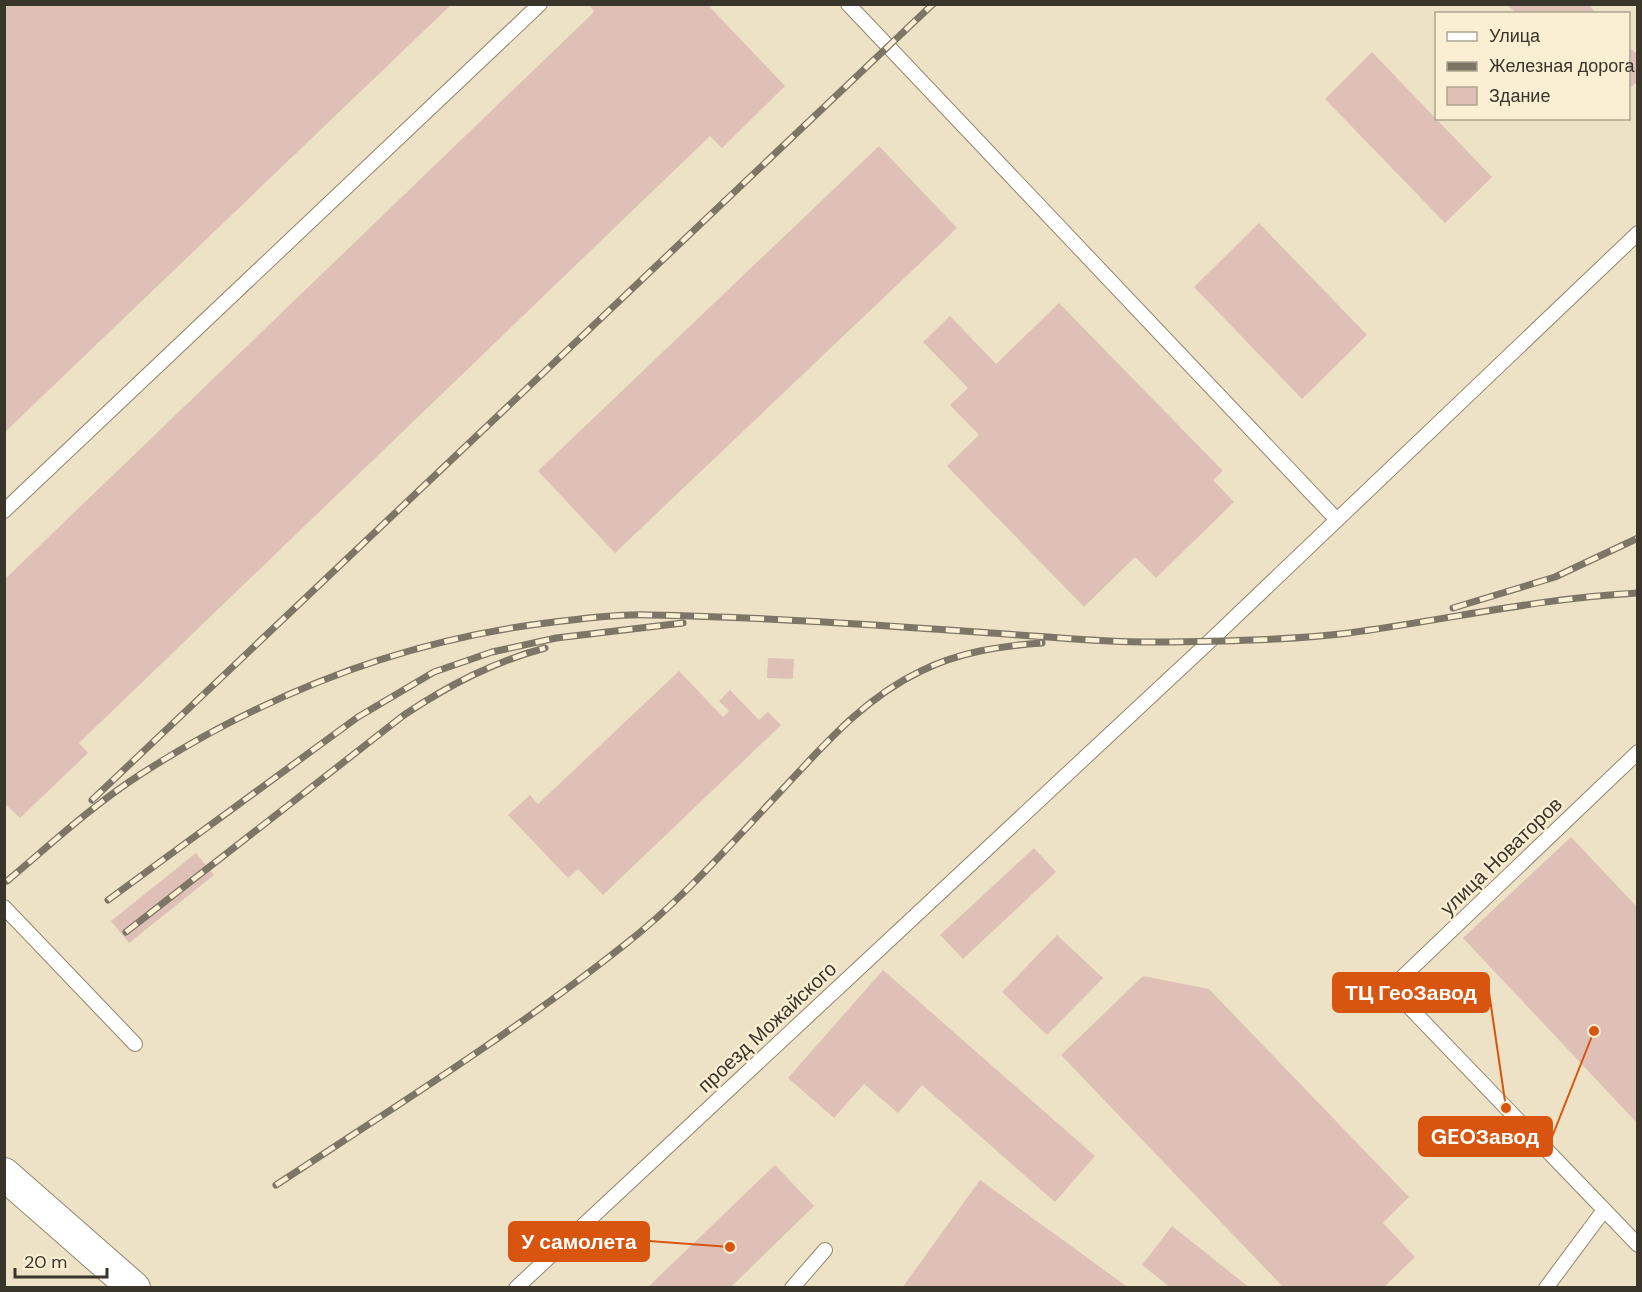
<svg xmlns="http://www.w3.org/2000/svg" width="1642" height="1292" viewBox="0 0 1642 1292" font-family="'DM Sans',sans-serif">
<rect width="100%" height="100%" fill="#ede2c6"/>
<path fill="#dfc0b6" d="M 4,4 L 452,4 L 4,433 Z
M 589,4 L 707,4 L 785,86 L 722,148 L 710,136 L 79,743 L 88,753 L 20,818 L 4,803 L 4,580 L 594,12 Z
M 1507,4 L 1588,4 L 1597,14 L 1516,14 Z
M 1628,46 L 1638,55 L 1638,81 L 1628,90 Z
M 1372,52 L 1492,177 L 1445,223 L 1325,99 Z
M 879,146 L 957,228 L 615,553 L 538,471 Z
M 1259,223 L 1367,335 L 1302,399 L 1194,287 Z
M 1059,303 L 1223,471 L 1213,480 L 1234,502 L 1156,578 L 1135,557 L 1084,607 L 947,466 L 979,435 L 950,405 L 968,388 L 923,342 L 950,316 L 996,364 Z
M 768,658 L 794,659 L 793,679 L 767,678 Z
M 679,671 L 723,717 L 729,711 L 719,701 L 730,690 L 759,720 L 768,712 L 781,725 L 603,895 L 578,869 L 568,878 L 508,815 L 530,795 L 538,804 Z
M 1571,837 L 1638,908 L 1638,1124 L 1463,938 Z
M 1034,848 L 1056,872 L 963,959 L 940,935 Z
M 196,853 L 214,875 L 129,943 L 111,921 Z
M 1057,935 L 1103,978 L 1047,1035 L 1002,992 Z
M 883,970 L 1095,1156 L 1055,1202 L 922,1085 L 898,1113 L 864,1084 L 834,1118 L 788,1078 Z
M 1143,976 L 1209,989 L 1409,1197 L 1383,1223 L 1415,1257 L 1383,1288 L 1284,1288 L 1061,1055 Z
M 775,1165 L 814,1206 L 730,1288 L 647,1288 Z
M 980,1180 L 1129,1288 L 902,1288 Z
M 1172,1226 L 1250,1288 L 1171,1288 L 1142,1265 Z"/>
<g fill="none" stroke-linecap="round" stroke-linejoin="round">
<defs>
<path id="service" d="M 848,4 L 1337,520
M 4,511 L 540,4
M 1638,752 L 1391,988 L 1638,1245
M 4,907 L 135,1044
M 516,1288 L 1211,640 L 1638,233
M 792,1288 L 825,1250
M 1546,1288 L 1604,1210"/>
<path id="tertiary" d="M 4,1174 L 134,1288"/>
</defs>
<use href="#service" stroke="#91876e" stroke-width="16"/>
<use href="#tertiary" stroke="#91876e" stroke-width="34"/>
<use href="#service" stroke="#fff" stroke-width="14"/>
<use href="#tertiary" stroke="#fff" stroke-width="32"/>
<defs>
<path id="rail" d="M 1453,608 L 1555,577 L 1638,538
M 92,800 L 933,4
M 7,881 C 51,844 93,805 141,774 C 264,695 401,641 546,623 C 580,619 614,614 649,615 C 763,617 877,625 991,633 C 1050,637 1110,643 1170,642 C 1230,641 1290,640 1349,633 C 1446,620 1540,598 1638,593
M 108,900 L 358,717 L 434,672 L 492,652 L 556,638 L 683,623
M 126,932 L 404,715 C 449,685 493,662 545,648
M 276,1185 C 393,1108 513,1033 623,946 C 681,901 730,845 780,792 C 823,746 864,698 921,671 C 959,652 1000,646 1042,643"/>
</defs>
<use href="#rail" stroke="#7d7565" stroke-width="7"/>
<use href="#rail" stroke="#faefd3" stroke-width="4.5" stroke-dasharray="14" stroke-linecap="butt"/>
</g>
<g text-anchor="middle" stroke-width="4.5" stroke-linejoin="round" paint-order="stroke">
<g font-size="20" fill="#3a352b" stroke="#faefd3">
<text transform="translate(1501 856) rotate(-44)" y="7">улица Новаторов</text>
<text transform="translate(767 1027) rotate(-43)" y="7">проезд Можайского</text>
</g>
</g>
<path fill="none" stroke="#d7550f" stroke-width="2" d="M1506 1108L1489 992M1594 1031L1552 1137M730 1247L649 1241"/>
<g fill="#d7550f" stroke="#faefd3" stroke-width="2">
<circle cx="1506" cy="1108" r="6"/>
<circle cx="1594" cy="1031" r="6"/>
<circle cx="730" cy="1247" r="6"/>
</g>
<g fill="#d7550f" stroke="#d7550f" stroke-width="2">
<rect x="1333" y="973" width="156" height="39" rx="6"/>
<rect x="1419" y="1117" width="133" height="39" rx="6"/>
<rect x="509" y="1222" width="140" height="39" rx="6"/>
</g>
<g font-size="21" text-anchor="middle" font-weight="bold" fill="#fff">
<text x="1411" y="1000">ТЦ ГеоЗавод</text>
<text x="1485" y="1144">GEOЗавод</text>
<text x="579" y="1249">У самолета</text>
</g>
<rect width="1642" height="1292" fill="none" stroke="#3a352b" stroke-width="12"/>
<rect x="1435" y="12" width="195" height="108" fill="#faefd3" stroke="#ada590" stroke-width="1.5"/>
<rect x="1447" y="32" width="30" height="9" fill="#ffffff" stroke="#ada590" stroke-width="1.5"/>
<text x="1489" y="42" font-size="18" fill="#3a352b">Улица</text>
<rect x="1447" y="62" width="30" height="9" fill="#7d7565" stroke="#ada590" stroke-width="1.5"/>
<text x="1489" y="72" font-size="18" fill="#3a352b">Железная дорога</text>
<rect x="1447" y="87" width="30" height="18" fill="#dfc0b6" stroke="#ada590" stroke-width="1.5"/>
<text x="1489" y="102" font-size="18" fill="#3a352b">Здание</text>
<path d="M15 1268v9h92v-9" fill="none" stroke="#3a352b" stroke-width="3"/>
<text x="24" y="1268" font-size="18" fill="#3a352b" stroke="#faefd3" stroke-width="4.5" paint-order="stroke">20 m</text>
</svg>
